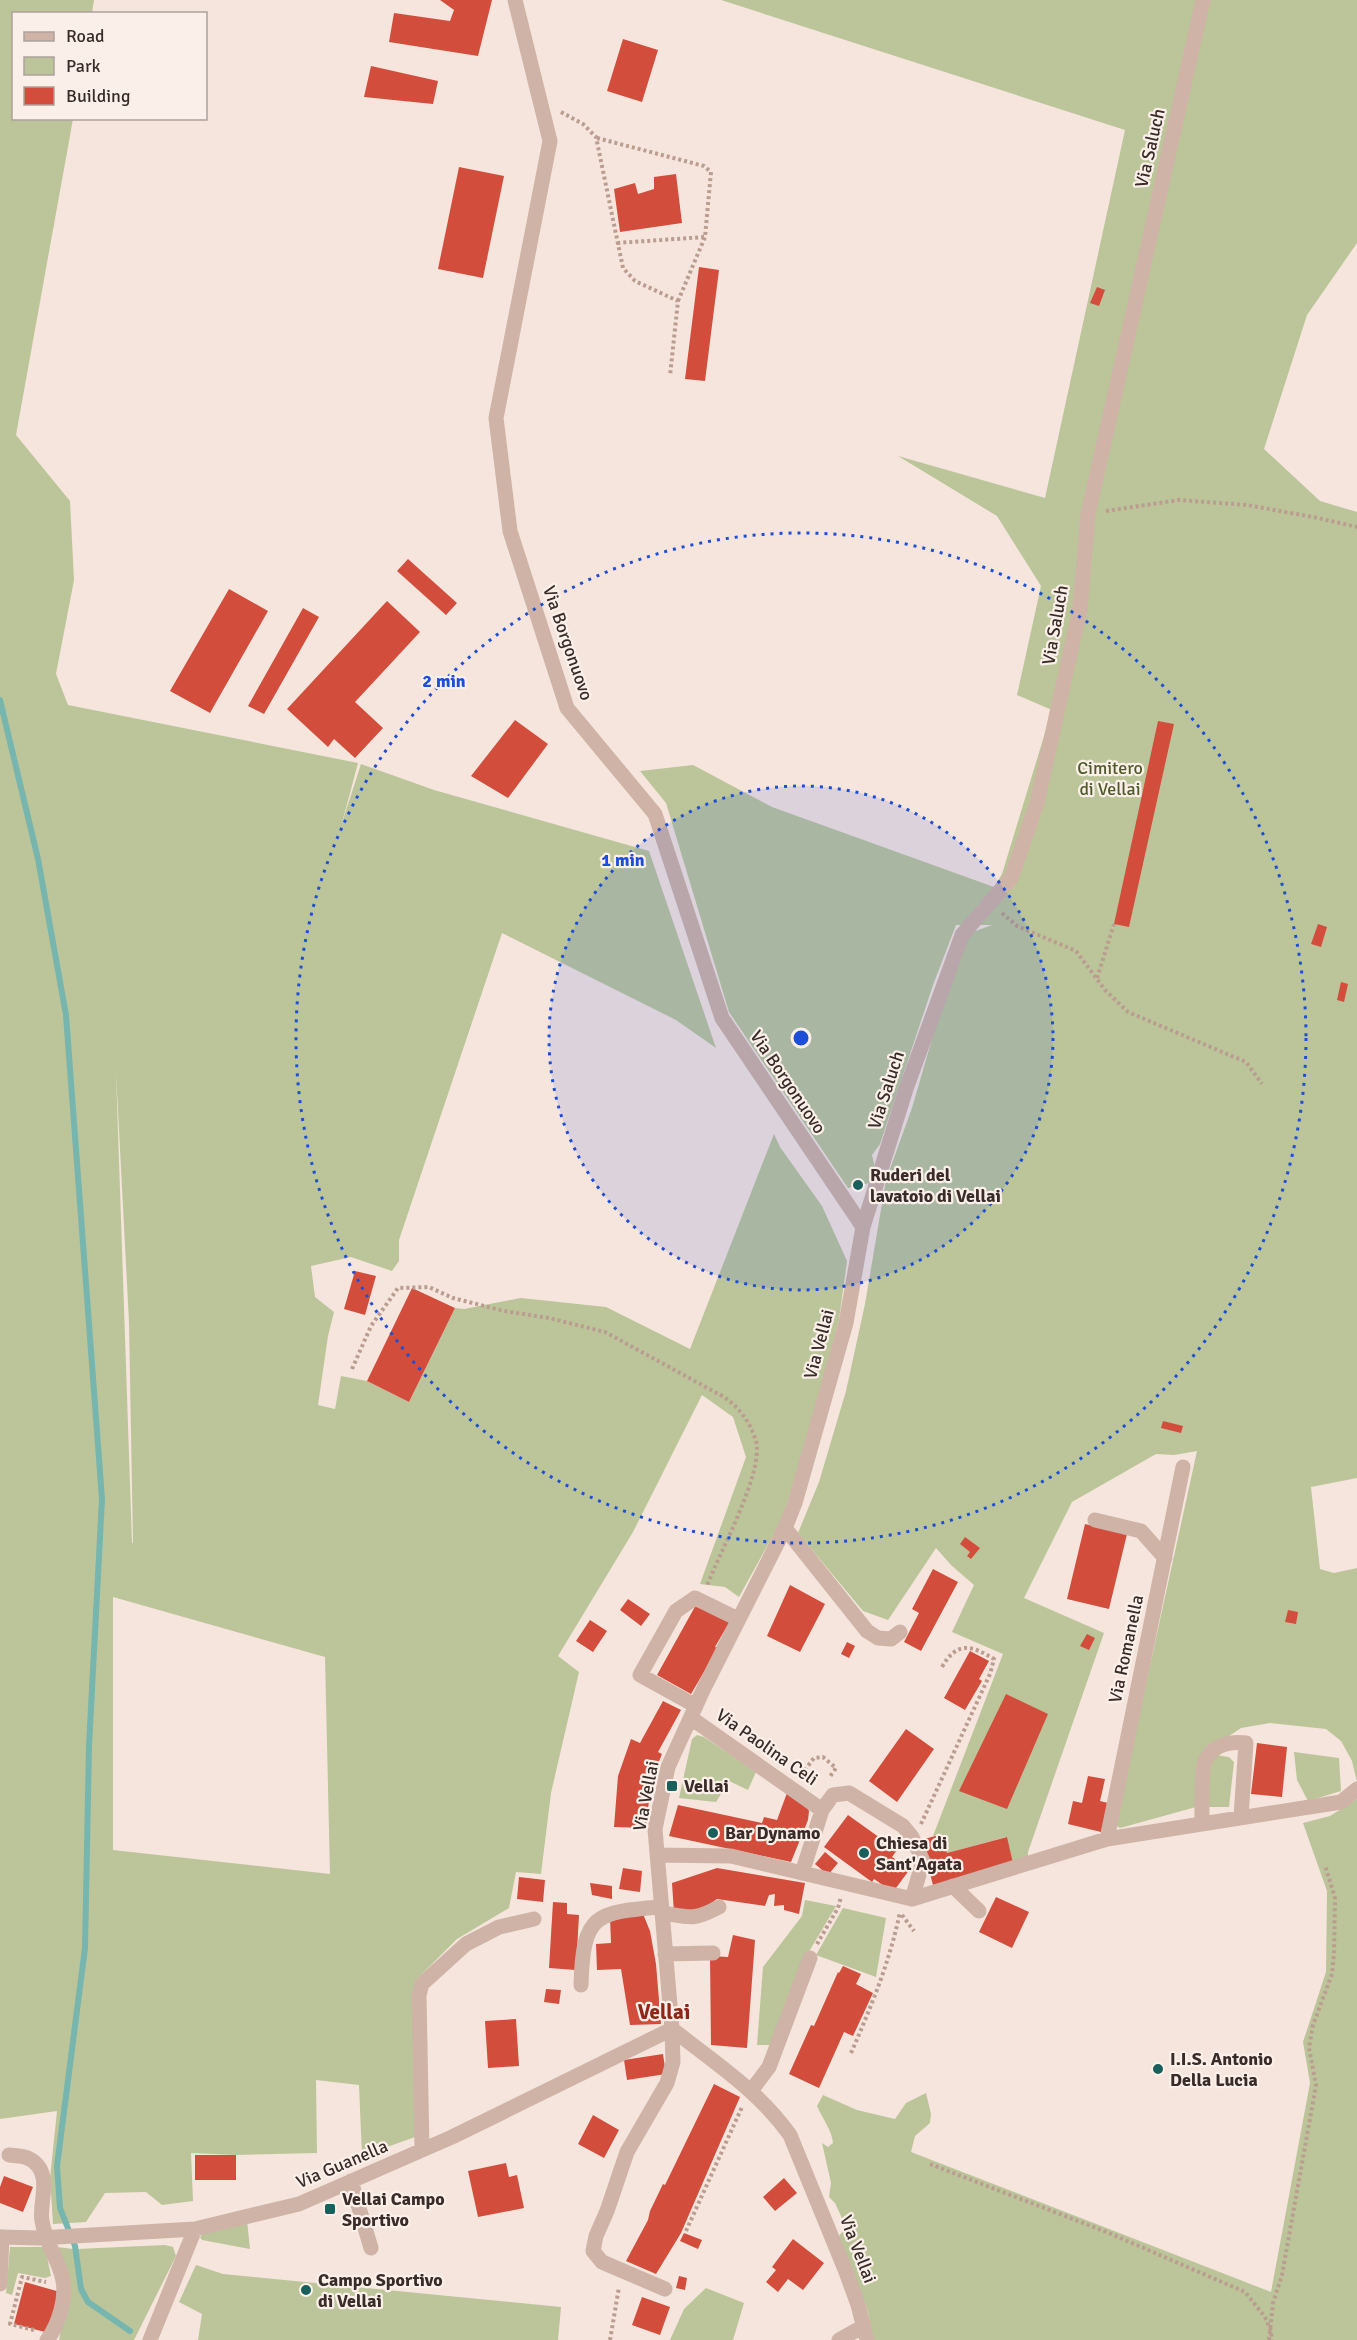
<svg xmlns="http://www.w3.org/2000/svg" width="1357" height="2340" viewBox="0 0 1357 2340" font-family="Signika,sans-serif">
<rect width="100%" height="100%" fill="#f5e5dc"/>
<path fill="#bcc59a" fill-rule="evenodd" d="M 0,0 L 94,0 L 92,13 L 14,14 L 14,118 L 73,119 L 16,435 L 70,501 L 74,580 L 56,674 L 68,705 L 358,763 L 342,823 L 361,764 L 434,790 L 649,851 L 716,1048 L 676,1020 L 502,933 L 399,1240 L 399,1261 L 392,1271 L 351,1257 L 311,1266 L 315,1297 L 334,1312 L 328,1336 L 318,1405 L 335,1409 L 341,1376 L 367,1381 L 409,1402 L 455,1308 L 464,1309 L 521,1298 L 606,1307 L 690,1349 L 774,1134 L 780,1147 L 822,1206 L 847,1261 L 839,1320 L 803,1454 L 782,1519 L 739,1597 L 725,1587 L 700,1584 L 746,1457 L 733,1417 L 702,1395 L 633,1532 L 558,1656 L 579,1672 L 551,1793 L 541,1874 L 516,1872 L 509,1908 L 457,1939 L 416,1980 L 415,2137 L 362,2156 L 359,2085 L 316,2080 L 317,2153 L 236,2155 L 191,2153 L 193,2201 L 162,2205 L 146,2192 L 105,2193 L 86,2222 L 53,2224 L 50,2178 L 57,2111 L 0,2119 ZM 116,1072 L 129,1322 L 133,1543 L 132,1543 ZM 113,1597 L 325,1657 L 330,1874 L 113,1850 Z
M 721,0 L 1357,0 L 1357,243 L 1307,315 L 1264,449 L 1320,501 L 1357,512 L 1357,1478 L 1311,1487 L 1320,1569 L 1334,1573 L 1357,1568 L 1357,1782 L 1352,1761 L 1341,1741 L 1326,1729 L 1270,1723 L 1241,1728 L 1200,1756 L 1196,1807 L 1120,1828 L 1115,1825 L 1197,1451 L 1174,1455 L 1156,1454 L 1072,1502 L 1024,1598 L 1104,1633 L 1028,1852 L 1028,1858 L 1013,1863 L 1006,1837 L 947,1853 L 942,1834 L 933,1836 L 1003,1654 L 952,1632 L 974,1585 L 951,1565 L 936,1548 L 888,1620 L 863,1611 L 798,1533 L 819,1482 L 846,1391 L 865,1304 L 886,1180 L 912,1108 L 952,970 L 970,933 L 992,925 L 956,925 L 933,985 L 880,1144 L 872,1155 L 878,1181 L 848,1188 L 729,1012 L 666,803 L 640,771 L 693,765 L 772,807 L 994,887 L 1002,874 L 1052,710 L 1017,695 L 1041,586 L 997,516 L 898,456 L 1045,498 L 1125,130 Z
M 697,1735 L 704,1737 L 756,1772 L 748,1790 L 729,1781 L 716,1802 L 679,1798 L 692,1739 Z
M 1294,1752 L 1339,1758 L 1341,1791 L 1308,1801 L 1297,1780 Z
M 1216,1755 L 1229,1757 L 1234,1762 L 1229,1807 L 1205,1807 L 1207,1766 Z
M 1357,1799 L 1357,2340 L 874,2340 L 867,2309 L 839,2236 L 846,2227 L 835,2203 L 829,2197 L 831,2183 L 822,2143 L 828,2147 L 833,2143 C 832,2130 822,2118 817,2106 L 823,2095 L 857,2110 L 895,2119 L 906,2103 L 926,2093 L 931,2114 L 930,2123 L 915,2136 L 911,2152 L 1271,2292 L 1310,2083 L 1303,2042 L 1326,1972 L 1327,1891 L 1303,1823 L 1330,1816 Z
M 805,1900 L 836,1906 L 807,1955 L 773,2045 L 757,2045 L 763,1967 L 802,1916 Z
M 843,1908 L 886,1918 L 876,1977 L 816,1955 Z
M 247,2220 L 250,2249 L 202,2240 L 200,2237 L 207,2230 Z
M 165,2245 L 173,2247 L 176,2256 L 134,2340 L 59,2340 L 63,2318 L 57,2247 L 73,2249 L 81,2284 L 77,2249 Z
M 10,2247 L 45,2247 L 51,2276 L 45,2278 L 18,2273 L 12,2295 L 6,2293 Z
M 196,2265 L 223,2274 L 561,2307 L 558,2340 L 198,2340 L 202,2314 L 179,2302 Z
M 706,2288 L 744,2303 L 733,2340 L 670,2340 L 684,2309 Z"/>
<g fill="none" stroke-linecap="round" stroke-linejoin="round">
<path stroke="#77b5af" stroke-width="6" d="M 0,700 L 38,859 L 66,1015 L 102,1499 L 89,1746 L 85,1948 L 57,2166 L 60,2208 L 75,2246 L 81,2289 L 88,2302 L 130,2331"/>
</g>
<path fill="#d24d3c" d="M 440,0 L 492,0 L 478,56 L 389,42 L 394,13 L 450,21 L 454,10 Z
M 623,39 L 658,50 L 642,102 L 607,91 Z
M 371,66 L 438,81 L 433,104 L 364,97 Z
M 459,167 L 504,176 L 483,278 L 438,269 Z
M 676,174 L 682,223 L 620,232 L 614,189 L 635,183 L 638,194 L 654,189 L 654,177 Z
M 699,267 L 719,270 L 705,381 L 685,379 Z
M 1097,287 L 1105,290 L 1099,306 L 1090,303 Z
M 408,559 L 457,603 L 446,615 L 397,571 Z
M 229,589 L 268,611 L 210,713 L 170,691 Z
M 387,601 L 420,632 L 355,702 L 383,728 L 355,758 L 334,739 L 328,747 L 287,709 Z
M 303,608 L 319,617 L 264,714 L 248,706 Z
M 515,720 L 548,744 L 508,798 L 471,776 Z
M 1158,721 L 1174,724 L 1129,927 L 1114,924 Z
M 1318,924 L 1327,927 L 1321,947 L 1311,944 Z
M 1341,982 L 1348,984 L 1344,1002 L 1337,1000 Z
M 355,1271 L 376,1276 L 365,1315 L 344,1309 Z
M 412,1288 L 455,1308 L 409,1402 L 367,1381 Z
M 1163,1421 L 1183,1426 L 1181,1433 L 1161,1428 Z
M 1085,1524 L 1127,1534 L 1109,1609 L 1067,1599 Z
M 965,1537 L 980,1548 L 971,1559 L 967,1556 L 970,1552 L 960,1544 Z
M 933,1569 L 958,1582 L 921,1651 L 904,1642 L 919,1613 L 912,1609 Z
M 790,1585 L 825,1604 L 800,1652 L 767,1636 Z
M 628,1599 L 650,1614 L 641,1626 L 620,1610 Z
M 697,1603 L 730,1621 L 715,1647 L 718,1648 L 691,1694 L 657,1675 Z
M 1288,1610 L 1298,1612 L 1296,1624 L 1285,1622 Z
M 590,1620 L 607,1631 L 593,1652 L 576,1641 Z
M 1087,1634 L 1095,1638 L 1089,1650 L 1080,1646 Z
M 847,1642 L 855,1646 L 849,1658 L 841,1654 Z
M 970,1651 L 989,1661 L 979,1679 L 982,1681 L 965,1710 L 944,1698 Z
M 1006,1694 L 1048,1714 L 1007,1809 L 959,1791 Z
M 663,1701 L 681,1710 L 658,1752 L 662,1754 L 651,1781 L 646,1828 L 614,1827 L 618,1776 L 631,1739 L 640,1743 Z
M 906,1729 L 934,1749 L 897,1802 L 869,1781 Z
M 1257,1743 L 1287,1747 L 1282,1797 L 1251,1794 Z
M 1088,1776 L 1105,1779 L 1100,1801 L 1108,1803 L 1101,1832 L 1068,1824 L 1073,1801 L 1082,1803 Z
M 787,1793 L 804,1803 L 809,1811 L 808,1820 L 791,1862 L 669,1836 L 678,1805 L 762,1823 L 764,1817 L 777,1820 Z
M 848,1815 L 897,1850 L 892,1857 L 910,1869 L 893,1892 L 874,1879 L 872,1882 L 824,1847 Z
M 942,1834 L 947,1853 L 1007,1837 L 1013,1863 L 933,1885 L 921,1840 Z
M 825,1852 L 838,1863 L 828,1875 L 815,1864 Z
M 623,1868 L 642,1871 L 640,1892 L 619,1889 Z
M 717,1868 L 805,1883 L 799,1914 L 784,1910 L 784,1905 L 774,1906 L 775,1894 L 769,1895 L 765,1906 L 717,1899 L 695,1914 L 674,1913 L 672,1883 Z
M 519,1877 L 545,1880 L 543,1902 L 517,1899 Z
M 590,1883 L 612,1886 L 612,1899 L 592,1895 Z
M 996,1897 L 1029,1912 L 1012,1948 L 979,1932 Z
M 553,1902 L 567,1903 L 567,1914 L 579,1915 L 576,1970 L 549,1968 Z
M 643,1914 L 650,1931 L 656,1964 L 661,2024 L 630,2025 L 621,1969 L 597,1970 L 596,1944 L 611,1943 L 610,1917 Z
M 733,1935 L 755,1940 L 747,2048 L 711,2045 L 710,1956 L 728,1957 Z
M 843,1966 L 861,1974 L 856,1984 L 873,1993 L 853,2036 L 844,2032 L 819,2088 L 789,2074 L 811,2025 L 814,2026 L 838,1972 L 839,1973 Z
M 546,1989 L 561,1990 L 559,2004 L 544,2002 Z
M 516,2019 L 519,2066 L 488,2068 L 485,2021 Z
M 663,2054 L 666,2074 L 627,2080 L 624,2060 Z
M 714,2084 L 740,2097 L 681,2233 L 656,2274 L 626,2261 L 648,2220 L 650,2211 L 663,2184 L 665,2185 Z
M 593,2115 L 619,2130 L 604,2158 L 578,2144 Z
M 195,2155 L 236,2155 L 236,2180 L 195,2180 Z
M 506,2163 L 509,2177 L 517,2175 L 524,2208 L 478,2217 L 468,2171 Z
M 4,2176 L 33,2187 L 23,2212 L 0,2203 L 0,2187 Z
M 784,2178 L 797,2193 L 775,2211 L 763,2197 Z
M 684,2233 L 702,2240 L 698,2249 L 680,2241 Z
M 793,2239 L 824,2263 L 803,2290 L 788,2279 L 778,2292 L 766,2282 L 776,2270 L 772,2267 Z
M 679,2276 L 687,2278 L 685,2290 L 676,2288 Z
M 25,2282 L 60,2292 L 49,2333 L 14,2324 Z
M 642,2297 L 670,2307 L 660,2335 L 632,2325 Z"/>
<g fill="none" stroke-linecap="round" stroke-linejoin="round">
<path stroke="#ba9d90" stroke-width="4" stroke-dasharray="3 3" stroke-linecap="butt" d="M 561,112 L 583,124 L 596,137 L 623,268 L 635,281 L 678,301 L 670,376
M 597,138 L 704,166 L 711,172 L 705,237 L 617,243
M 678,301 L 705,237
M 1106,511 L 1179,500 L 1247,505 L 1318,518 L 1357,527
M 1002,913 L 1017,926 L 1076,951 L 1105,990 L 1128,1012 L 1246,1062 L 1262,1084
M 1097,978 L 1114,924
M 352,1369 L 371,1326 L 398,1288 L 429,1287 L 453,1298 L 504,1311 L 549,1318 L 605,1332 L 724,1397 C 740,1408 750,1422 756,1441 C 764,1473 719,1553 707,1586
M 801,1775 L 814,1758 L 823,1757 L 836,1768 L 829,1778
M 921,1824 L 990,1674 L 994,1659 C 971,1645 957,1641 942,1667
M 902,1915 L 914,1931
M 817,1944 L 838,1908 L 841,1897
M 851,2053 C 871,2007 890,1961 900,1912
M 930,2164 L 1109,2233 L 1245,2292 L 1265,2317 L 1271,2331 L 1272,2340
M 686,2231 L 742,2107
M 34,2330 L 10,2324 L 22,2277 L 46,2282
M 610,2340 L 619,2287
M 1269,2340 L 1273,2303 L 1282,2275 L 1316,2085 L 1309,2048 L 1313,2025 L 1332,1974 L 1334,1954 L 1335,1898 L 1325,1865"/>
<path stroke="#ceb3a6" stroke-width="15" d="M 515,0 L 550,141 L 496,418 L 510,531 L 567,708 L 655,814 L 722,1018 L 863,1227
M 1095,1520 L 1141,1531 L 1165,1558
M 785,1528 L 867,1631 L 878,1638 L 891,1639 L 900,1632
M 696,1706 L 640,1675 L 676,1611 L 695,1598 L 738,1619
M 691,1718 L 822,1810
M 1202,1823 C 1202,1811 1201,1769 1205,1761 C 1213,1745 1230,1741 1246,1743 L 1241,1817
M 1107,1839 L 1183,1467
M 657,1855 L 731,1856 L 912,1899 L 1107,1839 L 1341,1802 L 1357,1789
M 802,1873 L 822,1810 L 833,1795 L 849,1793 L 903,1826 L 912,1837 L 923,1861 L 912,1899
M 953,1886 L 979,1911
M 662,1913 C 690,1917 693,1921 719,1907
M 665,1954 L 713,1953
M 581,1985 C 583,1914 595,1912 661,1907
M 672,2029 C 714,2062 759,2091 790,2135 L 846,2272 L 858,2305 L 867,2340
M 751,2091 L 769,2067 L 810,1958
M 422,2150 L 419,1995 L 422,1984 L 466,1944 L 499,1927 L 534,1919
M 9,2155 C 21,2156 30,2156 38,2166 C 50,2181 39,2204 42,2221 C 48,2257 72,2270 61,2310 C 58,2321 54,2331 47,2340
M 351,2181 L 371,2248
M 0,2237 L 40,2238 L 195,2229 L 299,2204 L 452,2137 L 672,2029
M 0,2284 L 2,2237
M 665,2289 L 602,2262 L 593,2251 L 596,2236 L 607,2211 L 627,2152 L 667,2083 L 673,2062 L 672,2029 L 655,1829 L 668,1767 L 704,1688 L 785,1528 L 795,1503 L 846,1323 L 863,1227 L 906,1089 L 962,935 L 1011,878 L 1037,803 L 1080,609 L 1088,514 L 1203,0
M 150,2340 L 195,2229
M 839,2340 L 864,2326"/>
</g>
<circle cx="801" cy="1038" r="252" fill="#1d4ed8" fill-opacity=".12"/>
<g fill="none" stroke="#1d4ed8" stroke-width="3" stroke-dasharray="3 6">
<circle cx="801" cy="1038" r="252"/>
<circle cx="801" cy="1038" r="505"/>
</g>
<g fill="#195f5b" stroke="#fbf0e9" stroke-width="2">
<circle cx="858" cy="1185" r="6"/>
<rect x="666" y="1780" width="12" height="12" rx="3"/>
<circle cx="713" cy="1833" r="6"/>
<circle cx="864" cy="1853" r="6"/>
<circle cx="1158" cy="2069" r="6"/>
<rect x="324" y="2203" width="12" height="12" rx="3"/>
<circle cx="306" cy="2290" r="6"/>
</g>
<g text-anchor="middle" stroke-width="4.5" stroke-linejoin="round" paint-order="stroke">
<g font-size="18" fill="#392b28" stroke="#fbf0e9">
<text transform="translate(1150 148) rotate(-77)" y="6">Via Saluch</text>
<text transform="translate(1055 625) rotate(-80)" y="6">Via Saluch</text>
<text transform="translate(568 643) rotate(71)" y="6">Via Borgonuovo</text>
<text transform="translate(788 1082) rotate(56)" y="6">Via Borgonuovo</text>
<text transform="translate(886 1090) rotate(-72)" y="6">Via Saluch</text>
<text transform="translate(819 1344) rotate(-75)" y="6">Via Vellai</text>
<text transform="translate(1126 1649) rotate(-78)" y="6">Via Romanella</text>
<text transform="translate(767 1747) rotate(35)" y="6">Via Paolina Celi</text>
<text transform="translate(646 1796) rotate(-79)" y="6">Via Vellai</text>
<text transform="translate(342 2164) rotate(-23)" y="6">Via Guanella</text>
<text transform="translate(858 2249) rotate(69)" y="6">Via Vellai</text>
</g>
<g font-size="18" fill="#4f5a29" stroke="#fbf0e9">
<text x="1110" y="774">Cimitero<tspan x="1110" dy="21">di Vellai</tspan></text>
</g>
<g font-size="18" font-weight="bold" fill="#392b28" stroke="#fbf0e9" text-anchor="start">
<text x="870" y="1181">Ruderi del<tspan x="870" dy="21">lavatoio di Vellai</tspan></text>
<text x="684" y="1792">Vellai</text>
<text x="725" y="1839">Bar Dynamo</text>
<text x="876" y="1849">Chiesa di<tspan x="876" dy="21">Sant'Agata</tspan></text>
<text x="1170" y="2065">I.I.S. Antonio<tspan x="1170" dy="21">Della Lucia</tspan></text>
<text x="342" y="2205">Vellai Campo<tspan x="342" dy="21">Sportivo</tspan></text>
<text x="318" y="2286">Campo Sportivo<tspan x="318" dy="21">di Vellai</tspan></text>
</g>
<g font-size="21" font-weight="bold" fill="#912518" stroke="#fbf0e9">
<text x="664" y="2019">Vellai</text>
</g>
</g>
<circle cx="801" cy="1038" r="9" fill="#1d4ed8" stroke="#fbf0e9" stroke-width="3"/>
<g font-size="18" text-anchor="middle" font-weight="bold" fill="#1d4ed8" stroke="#fbf0e9" stroke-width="4.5" stroke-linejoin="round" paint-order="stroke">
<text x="444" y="687">2 min</text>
<text x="623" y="866">1 min</text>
</g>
<rect x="12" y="12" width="195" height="108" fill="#fbf0e9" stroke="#ada19c" stroke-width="1.5"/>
<rect x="24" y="32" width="30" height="9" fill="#ceb3a6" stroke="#ada19c" stroke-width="1.5"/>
<text x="66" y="42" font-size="18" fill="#392b28">Road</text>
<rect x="24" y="57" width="30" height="18" fill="#bcc59a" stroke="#ada19c" stroke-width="1.5"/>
<text x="66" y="72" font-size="18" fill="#392b28">Park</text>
<rect x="24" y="87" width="30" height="18" fill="#d24d3c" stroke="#ada19c" stroke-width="1.5"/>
<text x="66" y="102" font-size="18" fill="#392b28">Building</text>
</svg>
